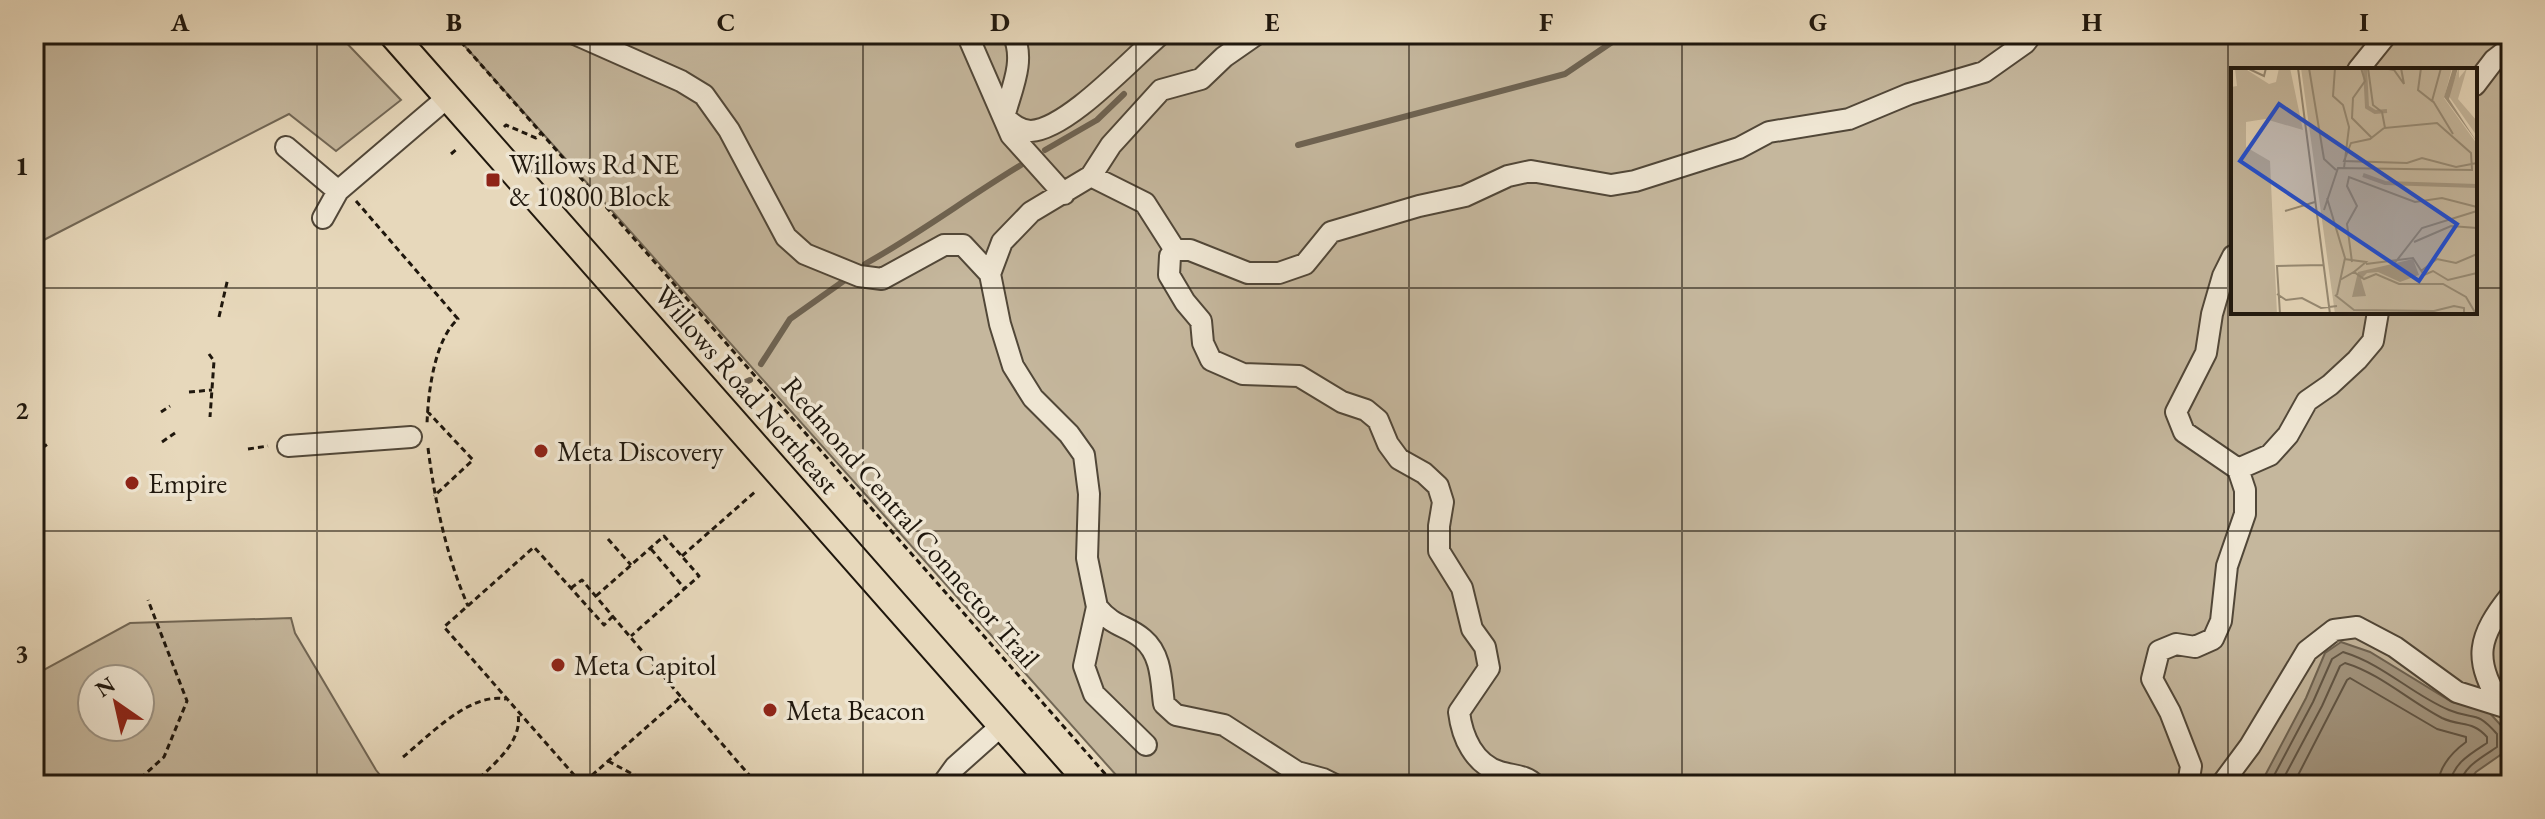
<svg xmlns="http://www.w3.org/2000/svg" width="2545" height="819" viewBox="0 0 2545 819" font-family="'EB Garamond',serif">
<rect width="100%" height="100%" fill="#e7d8bb"/>
<filter id="stains"><feTurbulence type="fractalNoise" baseFrequency=".0025" numOctaves="4"/><feColorMatrix values="0 0 0 0 .2 0 0 0 0 .09 0 0 0 0 .02 0 0 0 .5 -.17"/></filter>
<radialGradient id="worn" r=".72"><stop offset=".6" stop-color="#630" stop-opacity="0"/><stop offset="1" stop-color="#630" stop-opacity=".3"/></radialGradient>
<path fill="#c5b79d" stroke="#726755" stroke-width="2" fill-rule="evenodd" d="M 34,34 L 338,34 L 401,100 L 336,151 L 289,114 L 34,245 Z
M 454,34 L 2511,34 L 2511,785 L 1125,785 ZM 2233,70 L 2475,70 L 2475,312 L 2233,312 Z
M 291,618 L 295,633 L 376,770 L 388,785 L 34,785 L 34,669 L 42,671 L 130,623 ZM 92,679 L 140,679 L 140,727 L 92,727 Z"/>
<path fill="#a39680" stroke="#6e6352" stroke-width="2" d="M 2341,642 L 2370,652 L 2452,702 L 2487,710 L 2507,732 L 2506,751 L 2476,772 L 2466,785 L 2260,785 L 2306,698 L 2325,653 Z"/>
<g fill="none" stroke-linecap="round" stroke-linejoin="round">
<path stroke="#615646" stroke-width="2" d="M 2269,785 L 2313,702 L 2332,659 L 2343,652 C 2385,665 2411,694 2449,710 C 2475,721 2475,709 2497,734 L 2497,747 C 2483,757 2463,766 2460,785
M 2280,785 L 2322,706 L 2340,666 L 2345,663 C 2381,674 2409,701 2442,718 C 2461,727 2472,720 2487,737 L 2487,743 C 2470,754 2452,764 2450,785
M 2293,785 L 2347,680 L 2350,678 L 2437,729 L 2466,737 L 2466,742 C 2451,753 2439,766 2438,785"/>
<path stroke="#6e6352" stroke-width="6" d="M 1298,145 L 1565,74 L 1624,34
M 1045,150 L 1097,120 L 1124,94
M 865,264 C 919,234 968,197 1021,165
M 761,364 L 790,319 L 845,280
M 737,386 L 750,380"/>
<defs>
<path id="minor" d="M 575,34 L 681,81 L 704,95 L 729,130 L 786,237 L 805,254 L 859,276 L 882,279 L 944,245 L 963,245 L 990,274
M 967,34 L 1011,135 L 1064,194
M 1013,34 C 1026,61 1011,90 1004,117 C 1012,124 1020,131 1031,131 C 1068,129 1132,58 1161,34
M 2358,70 L 2387,34
M 2475,85 L 2494,60 L 2511,47
M 286,147 L 338,191
M 1091,176 L 1145,203 L 1175,250
M 323,218 L 338,191 L 448,97
M 288,446 L 411,437
M 2238,469 L 2270,455 L 2288,435 L 2307,401 L 2330,385 L 2357,360 L 2373,341 L 2378,312
M 1097,607 C 1114,628 1127,625 1143,639 C 1162,655 1161,682 1164,704 L 1176,715 L 1224,725 L 1297,772 L 1323,779 L 1335,785
M 2501,704 C 2472,660 2478,636 2511,595
M 1146,745 L 1094,694 L 1084,666 L 1097,607 L 1087,558 L 1089,494 L 1084,455 L 1069,434 L 1033,398 L 1013,366 L 1000,324 L 990,274 L 1002,242 L 1031,212 L 1091,176 L 1111,145 L 1161,90 L 1201,79 L 1224,57 L 1257,34
M 942,785 L 955,767 L 1001,726
M 1535,785 C 1526,775 1513,776 1500,772 C 1474,764 1462,737 1459,712 L 1489,668 L 1485,647 L 1472,629 L 1462,588 L 1439,551 L 1439,526 L 1443,502 L 1438,486 L 1424,473 L 1399,459 L 1388,444 L 1378,420 L 1366,410 L 1342,402 L 1299,376 L 1243,374 L 1211,360 L 1203,343 L 1201,321 L 1185,302 L 1169,275 L 1170,256 L 1175,250 L 1190,250 L 1248,273 L 1279,273 L 1305,264 L 1331,232 L 1419,206 L 1465,196 L 1508,176 L 1531,171 L 1611,185 L 1635,181 L 1739,148 L 1769,132 L 1849,119 L 1909,94 L 1984,72 L 2025,43 L 2032,34
M 2188,785 L 2191,766 L 2170,712 L 2152,679 L 2159,651 L 2176,644 L 2195,647 L 2213,639 L 2221,621 L 2227,566 L 2245,514 L 2245,490 L 2238,469 L 2184,432 L 2176,412 L 2206,353 L 2212,314 L 2223,276 L 2233,256
M 2221,785 L 2250,746 L 2307,651 L 2334,630 L 2357,627 L 2395,647 L 2457,692 L 2511,709"/>
<path id="major" d="M 392,34 L 1054,785"/>
</defs>
<use href="#minor" stroke="#514738" stroke-width="24"/>
<use href="#major" stroke="#1f170d" stroke-width="30"/>
<path stroke="#1f170d" stroke-width="3" stroke-dasharray="6 4" stroke-linecap="butt" d="M 454,34 L 1115,785
M 504,127 L 506,125 L 536,138 L 540,134
M 451,154 L 458,148
M 356,201 L 458,319 C 434,340 428,394 427,424
M 219,317 L 228,278
M 209,354 L 214,361 L 210,417
M 189,392 L 212,390
M 427,411 L 473,460 L 434,496
M 161,412 L 170,406
M 162,442 L 175,433
M 428,448 C 435,502 446,555 468,606
M 248,449 L 268,446
M 34,454 L 49,443
M 608,539 L 631,565
M 651,549 L 685,589
M 682,556 L 756,491
M 571,588 L 582,580 L 681,697
M 596,596 L 664,536 L 699,576 L 631,636
M 613,616 L 604,625 L 534,547 L 444,627 L 582,784 L 681,697 L 758,785
M 403,757 C 430,735 470,692 506,699
M 608,761 L 653,785
M 133,785 L 164,757 L 187,701 L 148,600
M 472,785 C 491,766 523,743 518,714
M 741,785 L 750,777"/>
<use href="#minor" stroke="#efe6d3" stroke-width="20"/>
<use href="#major" stroke="#e7d8bb" stroke-width="26"/>
</g>
<path fill="none" stroke="#1f170d" stroke-width="2" stroke-opacity="0.55" d="M 317,34 L 317,785M 590,34 L 590,785M 863,34 L 863,785M 1136,34 L 1136,785M 1409,34 L 1409,785M 1682,34 L 1682,785M 1955,34 L 1955,785M 2228,34 L 2228,785M 34,288 L 2233,288M 2475,288 L 2511,288M 34,531 L 2511,531"/>
<g fill="#8f2418" stroke="#efe6d3" stroke-width="3">
<rect x="485" y="172" width="16" height="16" rx="4"/>
<circle cx="541" cy="451" r="8"/>
<circle cx="132" cy="483" r="8"/>
<circle cx="558" cy="665" r="8"/>
<circle cx="770" cy="710" r="8"/>
</g>
<g text-anchor="middle" stroke-width="7" stroke-linejoin="round" paint-order="stroke">
<g font-size="28" fill="#1f170d" stroke="#efe6d3" text-anchor="start">
<text x="509" y="174">Willows Rd NE<tspan x="509" dy="32">&amp; 10800 Block</tspan></text>
<text x="557" y="461">Meta Discovery</text>
<text x="148" y="493">Empire</text>
<text x="574" y="675">Meta Capitol</text>
<text x="786" y="720">Meta Beacon</text>
</g>
<g font-size="28" fill="#1f170d" stroke="#efe6d3">
<text transform="translate(747 389) rotate(49)" y="10">Willows Road Northeast</text>
<text transform="translate(911 522) rotate(49)" y="10">Redmond Central Connector Trail</text>
</g>
</g>
<g transform="translate(2231 68)">
<rect width="246" height="246" fill="#e7d8bb"/>
<path d="M 13,0 L 38,16 L 45,14 L 48,0 L 59,0 L 72,62 L 34,51 L 15,54 L 15,79 L 39,93 L 46,246 L 0,246 L 0,19 L 6,18 L 4,1 ZM 70,0 L 221,0 L 213,30 L 246,76 L 246,246 L 104,246 ZM 228,0 L 228,10 L 236,0 L 227,31 L 246,53 L 246,68 L 217,27 Z" fill="#c5b79d"/>
<path d="M 222,0 L 227,0 L 218,31 L 246,74 L 213,29 ZM 182,191 L 188,207 L 169,214 L 147,204 L 136,205 L 130,211 L 135,228 L 121,229 L 127,204 Z" fill="#a39680"/>
<path fill="none" stroke="#a39680" stroke-width="4" d="M 134,0 L 136,39 L 144,44 L 156,43M 132,107 L 154,115 L 246,118"/>
<path fill="none" stroke="#978b75" stroke-width="2" d="M 16,0 L 33,8 L 35,0M 67,0 L 99,246M 78,0 L 93,91 L 105,102M 104,0 L 102,28 L 112,37 L 118,59 L 113,100M 130,0 L 134,13 L 122,30 L 121,50 L 141,70M 152,0 L 163,2 L 173,16 L 170,0M 190,0 L 187,22 L 201,33 L 210,0M 202,33 L 222,66M 153,60 L 139,71 L 120,75 L 113,93 L 176,95 L 191,90 L 225,99 L 246,95M 96,130 L 114,190 L 106,227M 93,142 L 107,100 L 241,102 L 240,85 L 206,55 L 154,60 L 151,44 L 142,37 L 137,0M 54,143 L 84,134M 183,174 L 220,158 L 246,160M 113,191 L 135,194 L 123,204M 121,194 L 116,156 L 126,138 L 116,118 L 118,109 L 184,134 L 211,130 L 246,139M 135,196 L 182,190 L 193,207 L 202,203 L 217,212 L 246,205M 163,196 L 191,160 L 246,143M 190,203 L 206,191 L 225,195 L 246,186M 109,212 L 123,204 L 133,211 L 145,206 L 168,216 L 212,216 L 235,229 L 245,246M 46,226 L 55,232 L 71,230 L 90,240 L 106,238M 104,227 L 123,242 L 203,243 L 223,238 L 233,240 L 233,246M 49,246 L 46,198 L 92,197"/>
<path fill="#1d4ed8" fill-opacity="0.15" stroke="#1d4ed8" stroke-width="4" d="M 48,36 L 226,156 L 188,213 L 9,93 Z"/>
<rect width="246" height="246" fill="none" stroke="#1f170d" stroke-width="4"/>
</g>
<rect width="2545" height="819" fill="none" stroke="#e7d8bb" stroke-width="88"/>
<g transform="translate(116 703) rotate(326)"><circle r="38" fill="#efe6d3" stroke="#9c9384" stroke-width="2"/>
<path d="M0-6L14 30L0 20L-14 30Z" fill="#8f2418"/>
<text y="-12" font-size="22" font-weight="bold" text-anchor="middle" fill="#1f170d">N</text>
</g>
<rect x="44" y="44" width="2457" height="731" fill="none" stroke="#1f170d" stroke-width="3"/>
<g font-size="26" text-anchor="middle" font-weight="bold" fill="#1f170d">
<text x="180" y="31">A</text>
<text x="454" y="31">B</text>
<text x="726" y="31">C</text>
<text x="1000" y="31">D</text>
<text x="1272" y="31">E</text>
<text x="1546" y="31">F</text>
<text x="1818" y="31">G</text>
<text x="2092" y="31">H</text>
<text x="2364" y="31">I</text>
<text x="22" y="175">1</text>
<text x="22" y="419">2</text>
<text x="22" y="662">3</text>
</g>
<rect width="100%" height="100%" filter="url(#stains)"/>
<rect width="100%" height="100%" fill="url(#worn)"/>
</svg>
